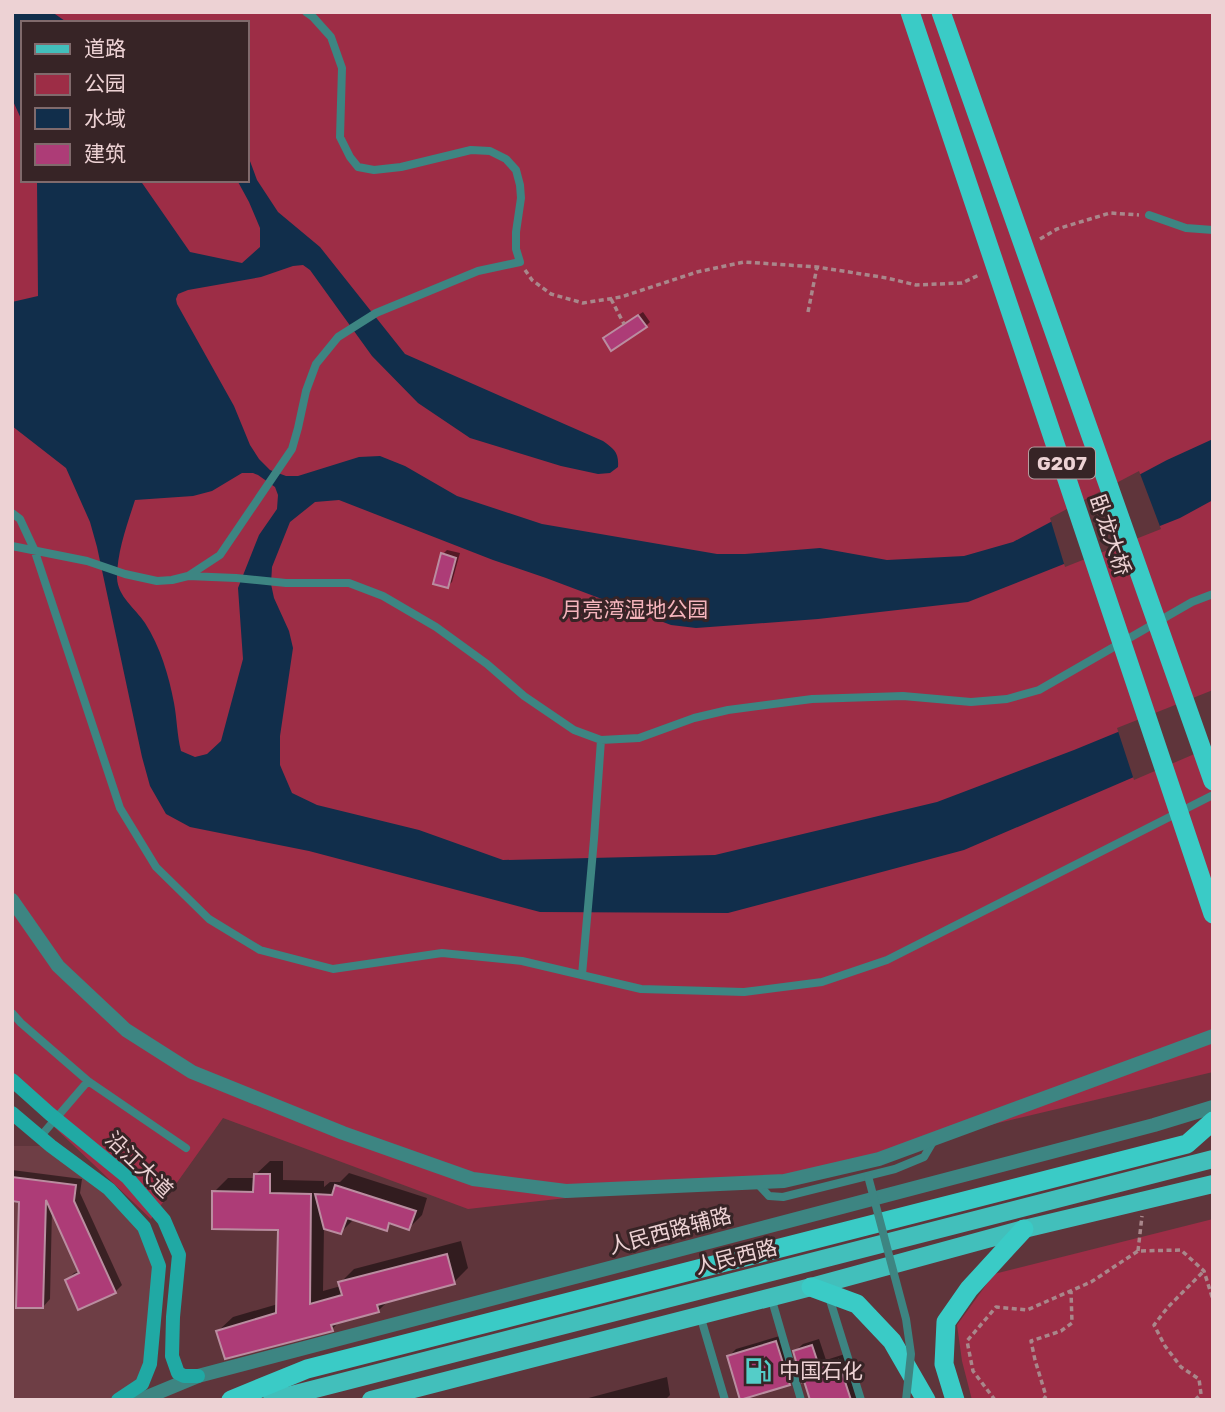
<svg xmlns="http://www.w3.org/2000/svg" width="1225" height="1412" viewBox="0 0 1225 1412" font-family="Rubik,'Noto Sans SC',sans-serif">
<rect width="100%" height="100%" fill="#5f353b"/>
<path fill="#6e3e45" d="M 12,1146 L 51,1146 L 144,1227 L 159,1266 L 142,1384 L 118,1400 L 12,1400 Z"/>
<path fill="#9d2d46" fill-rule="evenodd" d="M 12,12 L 1213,12 L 1213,1072 L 935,1138 L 784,1181 L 674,1186 L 468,1209 L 223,1118 L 151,1219 L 12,1087 ZM 23,23 L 247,23 L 247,180 L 23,180 Z
M 1213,1219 L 1213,1400 L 972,1400 L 962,1361 L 957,1325 L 994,1274 Z"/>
<path fill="#112e4b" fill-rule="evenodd" d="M 12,12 L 52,12 L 68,23 L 23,23 L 23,123 L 12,99 Z
M 247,153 L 257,180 L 278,212 L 320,247 L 405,354 L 603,441 C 614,449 619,452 618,467 L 610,473 L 598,474 L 561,466 L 470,438 L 418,403 L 372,356 L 310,270 L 303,265 L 293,266 L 261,277 L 188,290 L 178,294 L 176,299 L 177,304 L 234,406 L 250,445 L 259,459 L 270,470 L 286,476 L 298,476 L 359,457 L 380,456 L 405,466 L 457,496 L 542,524 L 717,554 L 745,554 L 820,548 L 887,560 L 964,556 L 1013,542 L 1167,460 L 1213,439 L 1213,500 L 1180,518 L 968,602 L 818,619 L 696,628 L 671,625 L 546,578 L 493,560 L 339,500 L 315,502 L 290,522 L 272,567 L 271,584 L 274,598 L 289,631 L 293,648 L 280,736 L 280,765 L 292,793 L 317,805 L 419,830 L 503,860 L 715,855 L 937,802 L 1074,750 L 1213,693 L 1213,743 L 964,850 L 728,913 L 540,912 L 309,851 L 190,827 L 166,814 L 150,786 L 142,757 L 97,547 L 90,522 L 66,468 L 12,426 L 12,302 L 38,296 L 37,180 L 140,180 L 190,252 L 242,263 L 260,247 L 260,228 L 249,202 L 237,180 L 247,180 ZM 242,473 L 253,473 L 258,475 L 275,487 L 278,495 L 277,509 L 259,535 L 238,588 L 243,659 L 221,741 L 207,754 L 195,757 L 181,751 C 177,735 177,719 174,703 C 169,676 160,646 145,623 C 135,608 118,597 117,578 C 117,552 127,525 135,500 L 193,496 L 212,491 Z"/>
<path fill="#5f353b" d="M 1139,471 L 1161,529 L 1065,567 L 1050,518 Z
M 1213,690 L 1213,746 L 1134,780 L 1117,728 Z"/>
<path fill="#0007" d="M 643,312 L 650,322 L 646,326 L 610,334 Z
M 447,550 L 460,553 L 452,582 L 448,586 L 443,554 Z
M 270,1161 L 283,1161 L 283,1180 L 324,1181 L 324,1187 L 330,1182 L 340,1182 L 349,1173 L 427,1198 L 422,1215 L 409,1228 L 392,1223 L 386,1229 L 354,1219 L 341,1232 L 324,1227 L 323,1291 L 341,1286 L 340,1283 L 354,1269 L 461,1241 L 468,1268 L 454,1282 L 389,1300 L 378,1311 L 341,1320 L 332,1329 L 218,1331 L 233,1317 L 278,1304 L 279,1228 L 214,1192 L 228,1178 L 255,1178 L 255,1175 Z
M 12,1170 L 82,1179 L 80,1193 L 122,1285 L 115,1292 L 67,1280 L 74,1273 L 79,1271 L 52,1209 L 50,1299 L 43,1307 L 21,1200 L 12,1199 Z
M 783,1335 L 796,1377 L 789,1384 L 729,1356 L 736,1349 Z
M 819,1339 L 826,1360 L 845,1354 L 860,1400 L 812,1400 L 795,1351 L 803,1344 Z
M 667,1377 L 670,1395 L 665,1400 L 581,1400 Z"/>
<path fill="#ad3c77" stroke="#ba8da0" stroke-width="2" d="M 638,315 L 647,327 L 611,351 L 603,338 Z
M 441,553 L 456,558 L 448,588 L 433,584 Z
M 254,1174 L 270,1174 L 270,1193 L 311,1194 L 310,1304 L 342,1295 L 338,1282 L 447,1254 L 455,1284 L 377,1305 L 379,1312 L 331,1325 L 333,1331 L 225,1359 L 216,1331 L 276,1313 L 278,1230 L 212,1229 L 212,1191 L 253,1192 Z
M 12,1177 L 76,1185 L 74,1201 L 116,1293 L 78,1310 L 65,1280 L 79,1273 L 46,1200 L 43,1308 L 16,1308 L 19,1202 L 12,1201 Z
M 335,1185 L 416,1211 L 409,1230 L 389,1223 L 387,1231 L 347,1218 L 341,1234 L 324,1229 L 315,1194 L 332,1195 Z
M 776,1341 L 790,1385 L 740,1400 L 727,1356 Z
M 812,1345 L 819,1366 L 838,1360 L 851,1400 L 810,1400 L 804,1381 L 802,1382 L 793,1351 Z"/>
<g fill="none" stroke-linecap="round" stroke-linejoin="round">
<path stroke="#a9878b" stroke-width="3.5" stroke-dasharray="5 3.5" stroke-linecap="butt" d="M 1040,239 L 1057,229 L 1110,213 L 1139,215
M 525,270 L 532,280 L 551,294 L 583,303 L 621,297 L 697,272 L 744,262 L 817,267 L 887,278 L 916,285 L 962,283 L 979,275
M 611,299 L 624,324
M 808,312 L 817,267
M 1138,1251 L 1142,1216
M 995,1400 L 973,1371 L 967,1341 L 996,1307 L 1027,1310 L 1091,1282 L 1138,1251 L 1181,1250 L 1204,1271 L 1213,1300
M 1043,1400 L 1046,1396 L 1035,1360 L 1031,1341 L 1061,1331 L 1072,1323 L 1071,1291
M 1195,1400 L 1201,1394 L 1199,1379 L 1181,1367 L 1165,1346 L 1154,1325 L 1168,1307 L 1204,1271"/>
<path stroke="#3d8582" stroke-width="8" d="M 1149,215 L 1186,228 L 1213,230
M 12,513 L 20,519 L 34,549 L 120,808 L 156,867 L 209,919 L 260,950 L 333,969 L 442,953 L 522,961 L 641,989 L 744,992 L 822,982 L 887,960 L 1213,795
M 12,546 L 87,561 L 125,574 L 157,581 L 172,580 L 188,576 L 236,578 L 286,583 L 349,583 L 383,596 L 436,627 L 487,664 L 524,696 L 574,730 L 601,740 L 639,738 L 694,718 L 728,710 L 812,699 L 903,696 L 971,702 L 1007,699 L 1039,690 L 1192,602 L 1213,594
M 188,576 L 220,555 L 292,449 L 298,428 L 306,391 L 316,364 L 338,337 L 376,313 L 478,271 L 520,262 L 516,249 L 516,232 L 521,198 L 520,185 L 516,170 L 506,159 L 490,151 L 471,150 L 401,167 L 374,170 L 358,167 L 350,157 L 340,137 L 342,68 L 331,37 L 313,17 L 306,12
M 582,975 L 594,839 L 601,740
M 12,1013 L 21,1023 L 88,1081 L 186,1148
M 40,1137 L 88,1081
M 757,1183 L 769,1196 L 783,1197 L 895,1169 L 924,1157 L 934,1140
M 771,1297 L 801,1400
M 829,1297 L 861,1400
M 700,1315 L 725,1400"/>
<path stroke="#3d8582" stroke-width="14" d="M 12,900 L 58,966 L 126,1030 L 192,1072 L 343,1133 L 473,1179 L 566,1191 L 784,1181 L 879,1159 L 1213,1036
M 140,1400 L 198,1376 L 1154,1125 L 1213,1107"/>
<path stroke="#20a9a4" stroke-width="14" d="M 12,1080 L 50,1114 L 127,1177 L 164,1220 L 179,1255 L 173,1317 L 172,1356 L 178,1373 L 184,1376 L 198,1376
M 12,1113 L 51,1146 L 109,1189 L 144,1227 L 159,1266 L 150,1364 L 142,1384 L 118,1400"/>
<path stroke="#42bfbb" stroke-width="18" d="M 272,1400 L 1213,1159
M 371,1400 L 811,1287 L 1024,1229 L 1213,1184"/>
<path stroke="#3acbc6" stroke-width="19" d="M 811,1287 L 857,1304 L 892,1341 L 926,1400
M 231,1400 L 307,1369 L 1187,1144 L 1213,1121
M 955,1400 L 944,1364 L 946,1322 L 969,1289 L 1024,1229"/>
<path stroke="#3d8582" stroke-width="8" d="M 868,1176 L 906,1319 L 911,1354 L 906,1400"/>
<path stroke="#3acbc6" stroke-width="19" d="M 910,12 L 1213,914
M 941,12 L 1213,781"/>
</g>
<defs>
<symbol id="fuel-bare" viewBox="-9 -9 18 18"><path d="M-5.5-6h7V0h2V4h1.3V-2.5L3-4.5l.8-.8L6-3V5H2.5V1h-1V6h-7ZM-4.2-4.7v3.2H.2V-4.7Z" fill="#54cdc8" stroke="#372426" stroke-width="2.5" paint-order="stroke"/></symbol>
</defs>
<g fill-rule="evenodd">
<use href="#fuel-bare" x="739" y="1352" width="38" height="38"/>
</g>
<g text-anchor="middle" stroke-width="6" stroke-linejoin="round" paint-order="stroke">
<rect fill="#372426" stroke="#b69ea0" stroke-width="2" x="1029" y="447.5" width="66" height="31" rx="5"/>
<g font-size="19" font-weight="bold" fill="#edd2d4">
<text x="1062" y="470">G207</text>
</g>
<g font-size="21" fill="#edd2d4" stroke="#372426">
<text transform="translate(1110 535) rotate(71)" y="7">卧龙大桥</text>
<text transform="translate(139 1165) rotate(44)" y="7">沿江大道</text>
<text transform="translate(670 1231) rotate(-15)" y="7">人民西路辅路</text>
<text transform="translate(736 1257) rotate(-14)" y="7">人民西路</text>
</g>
<g font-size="21" fill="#f5b4bc" stroke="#372426">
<text x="635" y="617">月亮湾湿地公园</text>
</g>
<g font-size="21" fill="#edd2d4" stroke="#372426" text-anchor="start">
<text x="779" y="1378">中国石化</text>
</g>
</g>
<rect width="1225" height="1412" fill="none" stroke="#edd2d4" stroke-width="28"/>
<rect x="21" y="21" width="228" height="161" fill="#372426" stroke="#806a6c" stroke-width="2"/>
<rect x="35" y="44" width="35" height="10" fill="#42bfbb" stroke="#806a6c" stroke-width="2"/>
<text x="84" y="56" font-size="21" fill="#edd2d4">道路</text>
<rect x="35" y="74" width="35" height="21" fill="#9d2d46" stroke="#806a6c" stroke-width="2"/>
<text x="84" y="91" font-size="21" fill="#edd2d4">公园</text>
<rect x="35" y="108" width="35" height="21" fill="#112e4b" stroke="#806a6c" stroke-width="2"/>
<text x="84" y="126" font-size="21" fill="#edd2d4">水域</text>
<rect x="35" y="144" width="35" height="21" fill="#ad3c77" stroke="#806a6c" stroke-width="2"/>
<text x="84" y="161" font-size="21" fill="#edd2d4">建筑</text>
</svg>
